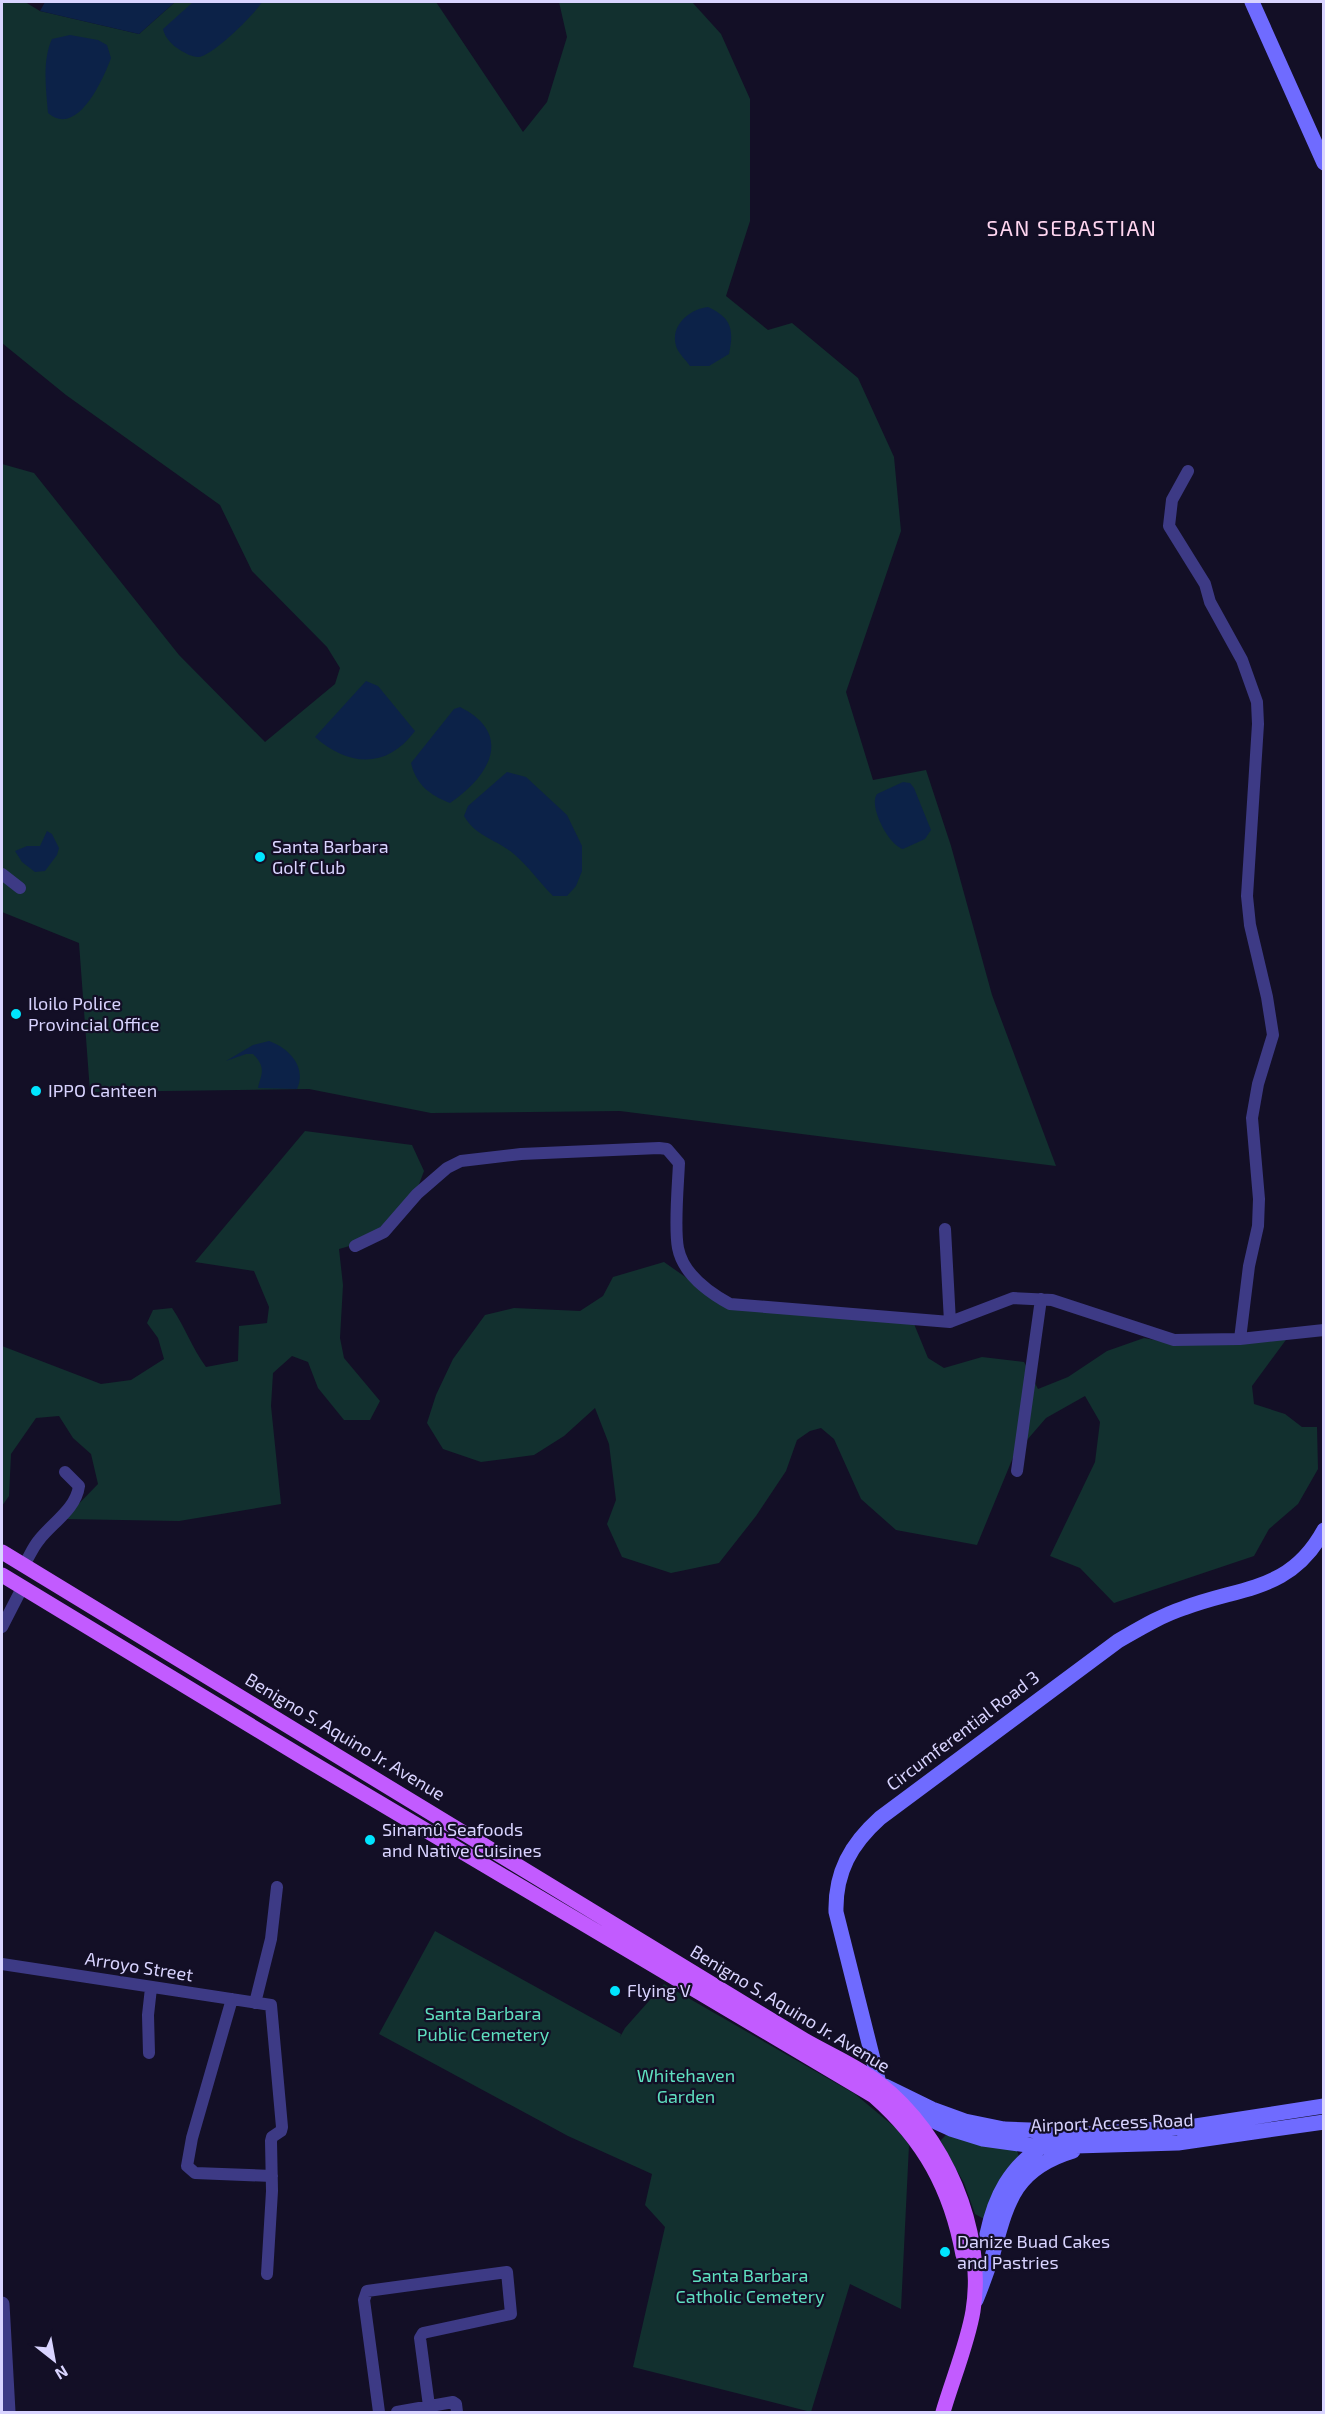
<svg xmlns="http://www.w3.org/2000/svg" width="1325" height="2414" viewBox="0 0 1325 2414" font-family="'Exo 2',sans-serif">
<rect width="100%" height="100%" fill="#130f26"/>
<path fill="#12302f" d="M 2,2 L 25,2 L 40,11 L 139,34 L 175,2 L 436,2 L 523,132 L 547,102 L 567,37 L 559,2 L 692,2 L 721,34 L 750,99 L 750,221 L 726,296 L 768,330 L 792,323 L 858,378 L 894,457 L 901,531 L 846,692 L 873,780 L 926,770 L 951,846 L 992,995 L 1056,1166 L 620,1111 L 431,1113 L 309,1089 L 90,1092 L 79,943 L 2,912 L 2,464 L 34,473 L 179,655 L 265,742 L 335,684 L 340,668 L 327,647 L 252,571 L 220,505 L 66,395 L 2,343 Z
M 305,1131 L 412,1145 L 424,1171 L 412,1203 L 378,1238 L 339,1249 L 343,1285 L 340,1338 L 344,1358 L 380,1401 L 370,1420 L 344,1420 L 318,1388 L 308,1362 L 292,1356 L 273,1373 L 271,1406 L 281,1504 L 179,1521 L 64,1519 L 98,1484 L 91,1454 L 73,1438 L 59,1416 L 36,1418 L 11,1454 L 9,1496 L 2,1506 L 2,1346 L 101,1384 L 131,1380 L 164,1359 L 158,1338 L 147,1323 L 153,1310 L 172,1308 C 185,1327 192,1348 206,1367 L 238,1361 L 239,1326 L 267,1323 L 269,1307 L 254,1271 L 195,1262 Z
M 664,1262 L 724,1304 L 912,1319 L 928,1358 L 944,1368 L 982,1357 L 1024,1362 L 1038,1389 L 1068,1377 L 1107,1351 L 1144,1338 L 1177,1344 L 1291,1333 L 1252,1386 L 1254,1404 L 1285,1414 L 1302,1427 L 1317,1427 L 1318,1469 L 1298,1504 L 1269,1529 L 1254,1556 L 1114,1603 L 1080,1568 L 1050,1556 L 1095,1462 L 1100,1422 L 1085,1396 L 1046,1418 L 1014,1455 L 977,1545 L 896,1530 L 861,1499 L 834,1439 L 821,1428 L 810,1431 L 797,1440 L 786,1471 L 756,1516 L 719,1563 L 671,1573 L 622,1557 L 607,1524 L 616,1500 L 609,1444 L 595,1408 L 564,1436 L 534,1455 L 481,1462 L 443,1449 L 427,1423 L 436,1395 L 453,1359 L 485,1315 L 514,1308 L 580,1311 L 603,1296 L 613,1277 Z
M 435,1931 L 621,2034 L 620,2037 L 625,2028 L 664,1984 L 855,2094 L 897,2129 L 909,2145 L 901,2309 L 850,2284 L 811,2412 L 633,2367 L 665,2227 L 645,2205 L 652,2174 L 568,2136 L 379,2034 Z
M 948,2133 L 1017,2150 L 1019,2157 L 984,2219 L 975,2214 L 964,2183 L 940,2141 Z"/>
<path fill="#0c2248" d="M 45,2 L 175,2 L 139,34 L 40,11 Z
M 193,2 L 262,2 C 255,14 212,57 198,57 C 192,57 185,53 180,50 C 172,45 165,38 163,29 Z
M 70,35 L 98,40 L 107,45 L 111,58 C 103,80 77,138 48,113 C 46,90 42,60 52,39 Z
M 708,307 C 732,318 734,330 729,354 L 709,366 L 690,366 C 686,360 678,353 676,346 C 670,325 690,309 708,307 Z
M 366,681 L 378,686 L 415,731 C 387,769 349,767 315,737 Z
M 460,707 C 514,734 490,776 450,803 C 429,795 416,784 411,763 L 454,709 Z
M 507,772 L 526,777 L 567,815 L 582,846 L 582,871 L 576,886 L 567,896 L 553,896 C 540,883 529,867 515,855 C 497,839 477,838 464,816 L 468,806 Z
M 903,782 L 910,783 L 914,788 L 931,830 L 925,839 L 903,849 C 889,846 868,806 877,794 Z
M 47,831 L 52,834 L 59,848 L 57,855 L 45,871 L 35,872 L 22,862 L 15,851 L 27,846 L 40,846 Z
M 269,1041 C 289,1048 307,1067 297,1089 L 258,1088 C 261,1074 267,1068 253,1054 L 246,1054 L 226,1061 L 253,1045 Z"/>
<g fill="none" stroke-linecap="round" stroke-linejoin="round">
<path stroke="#3d3a85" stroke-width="12" d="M 1188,471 L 1172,500 L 1169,526 L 1205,584 L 1210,602 L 1242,660 L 1257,702 L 1258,724 L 1247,896 L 1250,925 L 1267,997 L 1273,1035 L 1258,1084 L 1252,1118 L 1259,1199 L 1258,1226 L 1249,1266 L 1240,1339
M 2,874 L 20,888
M 945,1229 L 950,1322
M 355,1246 L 384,1232 L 417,1194 L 447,1168 L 461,1161 L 521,1154 L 659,1148 L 667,1149 L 679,1163 C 678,1186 674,1227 678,1248 C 683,1274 708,1292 730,1304 L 950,1322 L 1013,1298 L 1052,1300 L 1174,1340 L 1240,1339 L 1324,1330
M 1017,1471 L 1041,1299
M 24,1565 C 29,1557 33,1547 39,1540 C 52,1523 76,1509 79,1486 L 65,1472
M 2,1627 L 22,1588
M 2,1964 L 271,2005 L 282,2127 L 281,2131 L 272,2137 L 271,2141 L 272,2191 L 267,2274
M 232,1999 L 192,2138 L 187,2166 L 195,2173 L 272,2176
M 255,2003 L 271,1939 L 277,1887
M 149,2053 L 148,2015 L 151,1988
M 379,2412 L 364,2300 L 367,2291 L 507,2272 L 511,2314 L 423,2333 L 420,2338 L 429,2406
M 397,2412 L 453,2402 L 456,2404 L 457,2412"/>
<path stroke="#3d3a85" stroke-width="15" d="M 2,2304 L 8,2412"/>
<path stroke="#6f6bff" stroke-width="15" d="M 1252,2 L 1324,163
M 885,2086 L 932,2109 L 965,2121 L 1004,2129 L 1030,2130 L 1058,2136 L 1189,2127 L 1324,2106
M 876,2091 L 879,2083 L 836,1912 C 835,1872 851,1844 880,1818 L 1118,1641 C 1139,1629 1160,1616 1184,1608 C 1242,1586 1290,1592 1324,1530
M 903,2107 L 951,2129 L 983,2139 L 1041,2147 L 1178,2143 L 1324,2122
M 987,2234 C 995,2196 1010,2167 1043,2146
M 976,2300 C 982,2286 987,2271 992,2257 C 1007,2203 1013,2169 1073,2151"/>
<path stroke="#c25bff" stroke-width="15" d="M 2,1552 L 804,2040 C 828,2054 859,2067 880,2084 C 944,2134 986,2230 973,2311 C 968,2342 952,2381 943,2412
M 2,1575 L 309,1761 L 874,2096 C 924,2140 951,2189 963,2255"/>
</g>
<g fill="#00e5ff" stroke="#130f26" stroke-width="2">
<circle cx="260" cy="857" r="6"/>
<circle cx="16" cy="1014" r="6"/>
<circle cx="36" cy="1091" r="6"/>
<circle cx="370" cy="1840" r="6"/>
<circle cx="615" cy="1991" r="6"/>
<circle cx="945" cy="2252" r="6"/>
</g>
<g text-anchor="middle" stroke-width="4.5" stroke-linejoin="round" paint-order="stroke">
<g font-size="18" fill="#d9d4ff" stroke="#130f26" text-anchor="start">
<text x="272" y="853">Santa Barbara<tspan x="272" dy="21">Golf Club</tspan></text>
<text x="28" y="1010">Iloilo Police<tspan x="28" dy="21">Provincial Office</tspan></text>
<text x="48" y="1097">IPPO Canteen</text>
<text x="382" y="1836">Sinamû Seafoods<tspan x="382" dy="21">and Native Cuisines</tspan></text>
<text x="627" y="1997">Flying V</text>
<text x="957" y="2248">Danize Buad Cakes<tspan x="957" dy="21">and Pastries</tspan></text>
</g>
<g font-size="18" fill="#d9d4ff" stroke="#130f26">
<text transform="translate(963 1731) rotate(-37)" y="6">Circumferential Road 3</text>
<text transform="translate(345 1737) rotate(31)" y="6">Benigno S. Aquino Jr. Avenue</text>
<text transform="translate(139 1967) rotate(9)" y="6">Arroyo Street</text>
<text transform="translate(790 2009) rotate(31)" y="6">Benigno S. Aquino Jr. Avenue</text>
<text transform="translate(1112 2123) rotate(-2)" y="6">Airport Access Road</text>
</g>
<g font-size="18" fill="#5fe0c0" stroke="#130f26">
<text x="483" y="2020">Santa Barbara<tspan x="483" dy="21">Public Cemetery</tspan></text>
<text x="686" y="2082">Whitehaven<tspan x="686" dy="21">Garden</tspan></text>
<text x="750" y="2282">Santa Barbara<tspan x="750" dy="21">Catholic Cemetery</tspan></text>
</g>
<g font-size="21" letter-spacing="1.5" fill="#ffd6f0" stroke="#130f26">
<text x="1072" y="236">SAN SEBASTIAN</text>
</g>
</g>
<rect width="1325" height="2414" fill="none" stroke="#d9d4ff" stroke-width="6"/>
<g transform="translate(54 2360) rotate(149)" stroke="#130f26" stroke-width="4.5" paint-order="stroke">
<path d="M0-4.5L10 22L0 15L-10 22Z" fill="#d9d4ff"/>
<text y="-9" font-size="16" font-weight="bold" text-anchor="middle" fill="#d9d4ff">N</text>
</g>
</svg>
